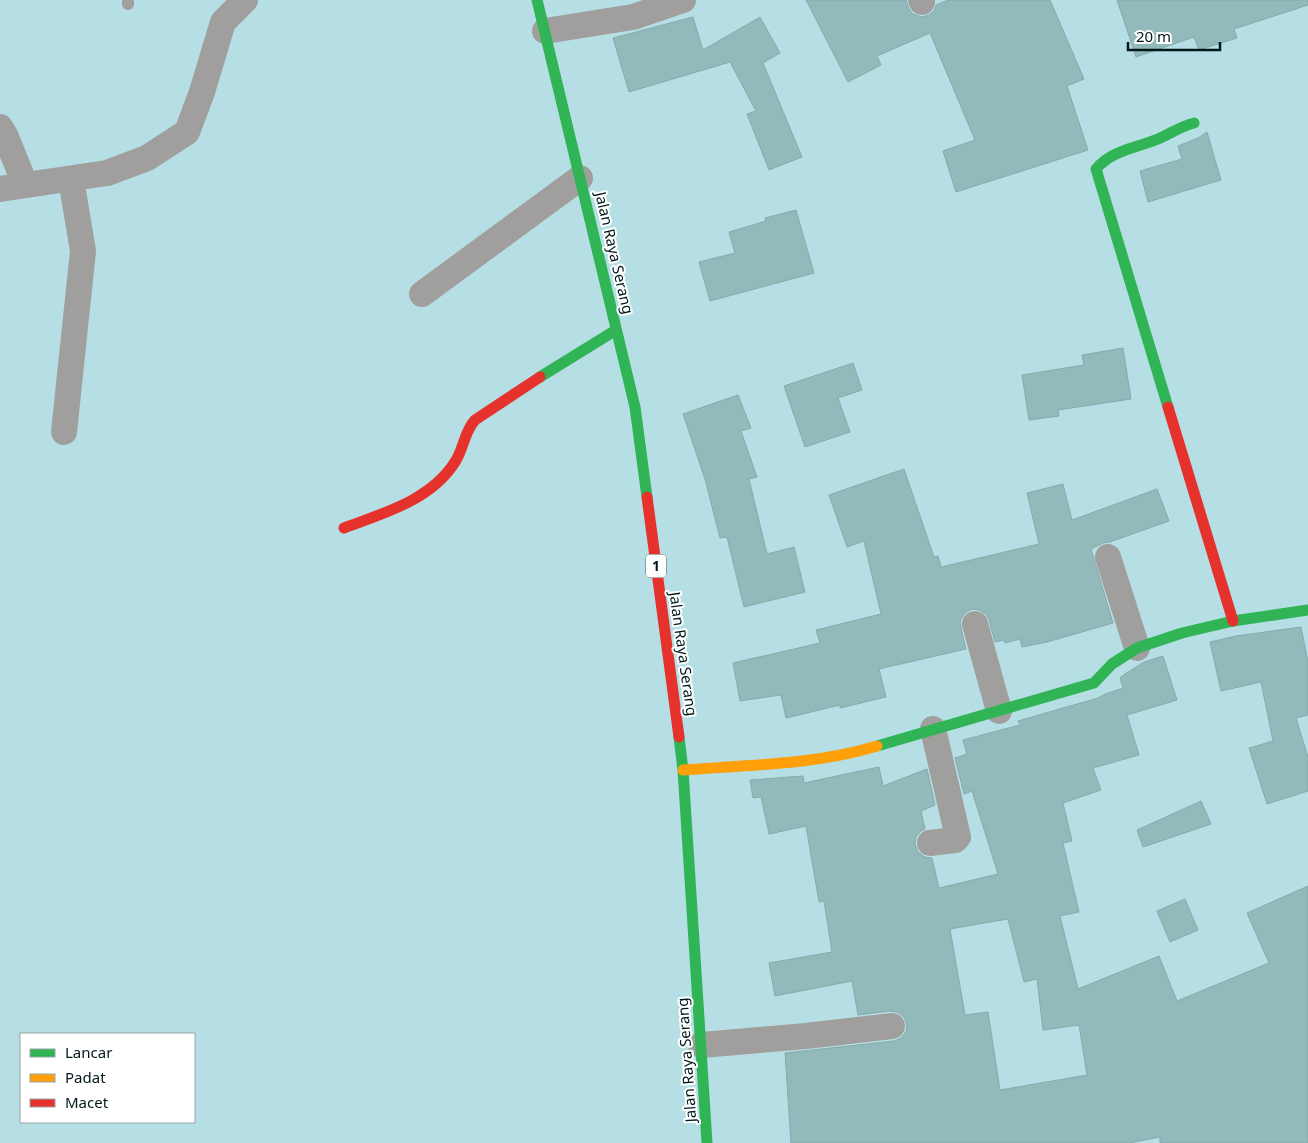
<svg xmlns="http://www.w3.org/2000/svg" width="1308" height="1143" viewBox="0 0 1308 1143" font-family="'Noto Sans',sans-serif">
<rect width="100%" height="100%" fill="#b5dfe5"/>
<path fill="#92baba" stroke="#88a9ab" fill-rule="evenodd" d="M 806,0 L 906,0 L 909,9 L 913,14 L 922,17 L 929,15 L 934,11 L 936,5 L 948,0 L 1050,0 L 1084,79 L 1067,86 L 1088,150 L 956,192 L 943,151 L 975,140 L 930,33 L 877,56 L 881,65 L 848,82 Z
M 1117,0 L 1308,0 L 1308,5 L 1234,29 L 1237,38 L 1199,50 L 1194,37 L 1136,57 Z
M 693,17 L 703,50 L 760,17 L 780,53 L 763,63 L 802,157 L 769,170 L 747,114 L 756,111 L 730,62 L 629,92 L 613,38 Z
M 1207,132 L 1221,180 L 1148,202 L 1140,171 L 1182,159 L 1178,146 L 1198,138 Z
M 796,210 L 814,273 L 710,301 L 699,262 L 735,253 L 729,232 L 766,221 L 765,218 Z
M 1123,348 L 1131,399 L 1058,410 L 1059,416 L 1029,420 L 1022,375 L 1084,365 L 1082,355 Z
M 853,363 L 862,390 L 838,398 L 850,432 L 805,447 L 784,386 Z
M 738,395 L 751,428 L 741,431 L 757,477 L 749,479 L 767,554 L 794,547 L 805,592 L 744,607 L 727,537 L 720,538 L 705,479 L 683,414 Z
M 904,469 L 934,557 L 938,556 L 941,567 L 1039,544 L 1027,493 L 1063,484 L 1072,520 L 1157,489 L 1169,521 L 1110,542 L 1103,543 L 1091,549 L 1113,623 L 1047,642 L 1022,647 L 1020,639 L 1005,643 L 1004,640 L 995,642 L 989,620 L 986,614 L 979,610 L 972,609 L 965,613 L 960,621 L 961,628 L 966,649 L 879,669 L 886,697 L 840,708 L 840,705 L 786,718 L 781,695 L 740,701 L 733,663 L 820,643 L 816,630 L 881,614 L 864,541 L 847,547 L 829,495 Z
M 1301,627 L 1308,662 L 1308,715 L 1296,718 L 1308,757 L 1308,791 L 1267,804 L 1249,748 L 1273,741 L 1261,682 L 1221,691 L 1210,642 L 1236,636 Z
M 1163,656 L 1177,700 L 1127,715 L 1139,755 L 1093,768 L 1101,790 L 1063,803 L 1072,841 L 1063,843 L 1079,912 L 1060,916 L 1078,989 L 1159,956 L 1177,1001 L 1269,963 L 1247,913 L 1308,886 L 1308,1143 L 1160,1143 L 1160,1137 L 1130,1143 L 791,1143 L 785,1053 L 894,1041 L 901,1038 L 906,1032 L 907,1025 L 904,1017 L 897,1012 L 890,1011 L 858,1015 L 852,981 L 775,996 L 769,963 L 832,952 L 824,901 L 819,902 L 806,826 L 769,834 L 761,797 L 753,798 L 750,780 L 803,776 L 804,783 L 879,767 L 883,786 L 927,769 L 935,805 L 921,811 L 925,829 L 921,831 L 916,837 L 915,844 L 918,852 L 925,857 L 932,858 L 939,888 L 998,874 L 972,791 L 964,794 L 955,758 L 967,754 L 963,740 L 1020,725 L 1018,721 L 1098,698 L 1105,694 L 1123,688 L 1120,678 L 1122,676 L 1144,662 ZM 1008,919 L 1024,982 L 1037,979 L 1043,1030 L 1079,1025 L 1087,1075 L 1000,1090 L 988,1012 L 965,1015 L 950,929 Z
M 1201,801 L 1211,824 L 1143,847 L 1137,830 Z
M 1185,899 L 1198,930 L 1170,942 L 1157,911 Z"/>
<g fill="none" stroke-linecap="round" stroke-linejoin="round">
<path stroke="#a19f9e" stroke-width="12" d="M 128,4 L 128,0"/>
<path stroke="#a19f9e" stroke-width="26" d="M 921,0 L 922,2
M 545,31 L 633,17 L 683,0
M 0,127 L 5,135 L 25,184
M 0,189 L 107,173 L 147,158 L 187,132 L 202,92 L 223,22 L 245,0
M 422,294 L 580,178
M 64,432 L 83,251 L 71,179
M 1108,557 L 1137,648
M 975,624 L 999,711
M 930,843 L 955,840 L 958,837 L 933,729
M 701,1045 L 806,1036 L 892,1026"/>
<path stroke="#30b455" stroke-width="11" d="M 537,0 L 635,407 L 647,497
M 540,377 L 616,330
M 1168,407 L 1096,169 C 1112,150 1136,148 1158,139 C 1170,134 1181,126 1194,123
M 679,737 L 683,770 L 707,1143
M 877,746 L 1094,683 L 1112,664 L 1137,648 L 1182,633 L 1233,621 L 1308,610"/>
<path stroke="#ff9f0a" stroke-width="11" d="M 683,770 C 747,765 815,765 877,746"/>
<path stroke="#e5322d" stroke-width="11" d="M 1168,407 L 1233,621
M 647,497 L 679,737
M 344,528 C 384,513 431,500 455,462 C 464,448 464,432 475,420 L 540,377"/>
</g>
<g text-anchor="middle" stroke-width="4" stroke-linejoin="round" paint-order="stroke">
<rect fill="#fff" stroke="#4d5d5f" stroke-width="1" x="646" y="554.5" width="20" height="23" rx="4"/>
<g font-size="14" font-weight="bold" fill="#01181b">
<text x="656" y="571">1</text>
</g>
<g font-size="15" fill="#01181b" stroke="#fff">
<text transform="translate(614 253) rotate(77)" y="5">Jalan Raya Serang</text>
<text transform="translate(683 654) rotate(82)" y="5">Jalan Raya Serang</text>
<text transform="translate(687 1060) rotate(-94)" y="5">Jalan Raya Serang</text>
</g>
</g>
<rect x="20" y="1033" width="175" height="90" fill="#ffffff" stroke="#99a3a4"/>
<rect x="30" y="1049" width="25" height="8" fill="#30b455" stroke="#99a3a4"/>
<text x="65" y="1058" font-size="15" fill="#01181b">Lancar</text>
<rect x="30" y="1074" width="25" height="8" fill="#ff9f0a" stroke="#99a3a4"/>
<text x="65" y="1083" font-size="15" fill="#01181b">Padat</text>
<rect x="30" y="1099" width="25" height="8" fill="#e5322d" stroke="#99a3a4"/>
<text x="65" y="1108" font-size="15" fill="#01181b">Macet</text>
<path d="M1128 42v8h92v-8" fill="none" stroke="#01181b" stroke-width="2.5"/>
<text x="1136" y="42" font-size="15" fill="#01181b" stroke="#ffffff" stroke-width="4" paint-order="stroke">20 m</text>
</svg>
